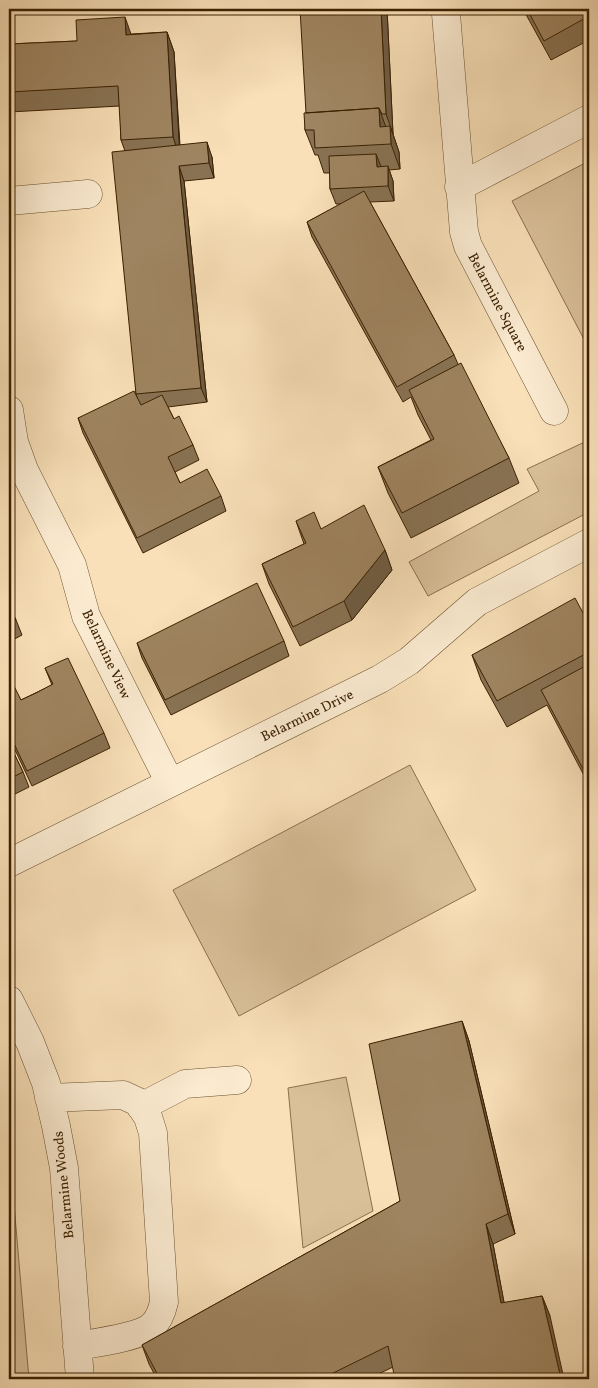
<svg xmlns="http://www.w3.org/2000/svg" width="598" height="1388" viewBox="0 0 598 1388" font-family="Vollkorn,serif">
<rect width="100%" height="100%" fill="#f9e0b8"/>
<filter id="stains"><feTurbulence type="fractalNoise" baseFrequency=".004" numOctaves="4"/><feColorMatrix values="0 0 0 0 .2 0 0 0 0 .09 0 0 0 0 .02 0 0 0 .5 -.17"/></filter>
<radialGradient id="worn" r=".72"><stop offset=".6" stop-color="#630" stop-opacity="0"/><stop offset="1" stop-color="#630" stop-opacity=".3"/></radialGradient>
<path fill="#d9c099" stroke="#8a704d" d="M 589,161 L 589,349 L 512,201 Z
M 589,440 L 589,512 L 428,596 L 409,562 L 539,491 L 527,469 Z
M 410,765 L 476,890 L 239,1016 L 173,890 Z
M 346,1077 L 373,1211 L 303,1248 L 288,1088 Z
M 9,1181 L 12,1181 L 29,1379 L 9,1379 Z"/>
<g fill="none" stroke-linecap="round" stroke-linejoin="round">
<defs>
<path id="minor" d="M 446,14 L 464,232 L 468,246 L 554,411
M 459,187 L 589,119
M 9,201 L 88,194
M 9,410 L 14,442 L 24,470 L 72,565 L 86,616 L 170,783
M 9,863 L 380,679 L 409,661 L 477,602 L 589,543
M 9,1000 L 30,1042 L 46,1083 L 56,1126 L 64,1168 L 80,1379
M 49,1098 L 123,1095 L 138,1102 L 148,1117 L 153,1133 L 164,1302 C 162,1311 159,1320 152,1326 C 140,1337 94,1343 77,1346
M 141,1107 L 185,1084 L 237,1080"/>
</defs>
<use href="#minor" stroke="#6a512f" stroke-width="29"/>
<use href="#minor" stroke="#fbebd1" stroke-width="28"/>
</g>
<path fill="#887253" stroke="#3b2101" d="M 387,9 L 393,134 L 399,152 L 400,169 L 389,170 L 393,181 L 394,201 L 370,202 L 454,355 L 458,364 L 509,458 L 519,483 L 411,538 L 388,493 L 378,467 L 431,440 L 418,415 L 411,397 L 403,402 L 312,237 L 307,222 L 341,204 L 336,204 L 330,189 L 330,173 L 324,173 L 318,155 L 315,155 L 305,130 L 306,113 Z
M 523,9 L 589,9 L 589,40 L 551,60 Z
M 167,32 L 174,52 L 180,145 L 212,157 L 214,178 L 184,181 L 207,402 L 168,407 L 174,419 L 193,445 L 199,460 L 175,472 L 180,483 L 221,496 L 226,511 L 143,553 L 83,433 L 78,418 L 138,400 L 136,394 L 125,151 L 121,140 L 120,106 L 9,112 L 9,44 L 77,41 L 131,34 Z
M 296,521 L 385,550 L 392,570 L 352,620 L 300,646 L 269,584 L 262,564 L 304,544 Z
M 9,605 L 16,620 L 22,635 L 9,642 Z
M 589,624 L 589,785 L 547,705 L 507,727 L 481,680 L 472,655 Z
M 284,641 L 289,656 L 171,715 L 142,658 L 137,643 Z
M 45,668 L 104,733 L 110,748 L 32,786 L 9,737 L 9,686 L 21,700 L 52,685 Z
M 9,743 L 23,772 L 29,787 L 9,797 Z
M 462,1021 L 469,1041 L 515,1234 L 493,1244 L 504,1303 L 542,1296 L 550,1316 L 393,1367 L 368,1379 L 157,1379 L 149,1364 L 142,1345 L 400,1201 Z"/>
<path fill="#6f5c43" stroke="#3b2101" d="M 381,9 L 387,9 L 393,134 L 386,114 Z
M 125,17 L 132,37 L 126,35 Z
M 167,32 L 174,52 L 180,157 L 173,137 Z
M 379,108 L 388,133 L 380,127 Z
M 390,126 L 399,152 L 400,169 L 391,144 Z
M 207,142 L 212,157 L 214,178 L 209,163 Z
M 376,154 L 382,169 L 377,167 Z
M 179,166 L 184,181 L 207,402 L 201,388 Z
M 388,166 L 393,181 L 394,201 L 388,186 Z
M 385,550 L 392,570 L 352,620 L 344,601 Z
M 462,1021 L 469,1041 L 515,1234 L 508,1214 Z
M 486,1224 L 493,1244 L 508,1323 L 501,1303 Z
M 542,1296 L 550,1316 L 564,1379 L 561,1379 Z"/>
<path fill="#9e8460" stroke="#3b2101" d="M 300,9 L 381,9 L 386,114 L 382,114 L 379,108 L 306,113 Z
M 527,9 L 589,9 L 589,16 L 544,41 Z
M 125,17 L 126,35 L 167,32 L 173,137 L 121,140 L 118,86 L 9,92 L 9,44 L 77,41 L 76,20 Z
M 379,108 L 380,127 L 390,126 L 391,144 L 315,148 L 314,130 L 305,130 L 304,113 Z
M 207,142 L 209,163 L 179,166 L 201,388 L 136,394 L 112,152 Z
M 376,154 L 377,167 L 388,166 L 388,186 L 330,189 L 329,156 Z
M 364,191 L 454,355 L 397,387 L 307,222 Z
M 461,363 L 509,458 L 402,513 L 378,467 L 434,439 L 409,390 Z
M 134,391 L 141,405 L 162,395 L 174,419 L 179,416 L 193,445 L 168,457 L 180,483 L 207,469 L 221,496 L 137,538 L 78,418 Z
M 364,505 L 385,550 L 344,601 L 293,627 L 262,564 L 306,543 L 296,521 L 314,512 L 321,529 Z
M 257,583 L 284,641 L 165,700 L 137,643 Z
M 575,598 L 589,624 L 589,652 L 497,701 L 472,655 Z
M 9,605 L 16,620 L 9,624 Z
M 68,658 L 104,733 L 27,771 L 9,733 L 9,686 L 13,684 L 21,700 L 36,693 L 53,684 L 45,668 Z
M 589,664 L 589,780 L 541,690 Z
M 9,743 L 23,772 L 9,779 Z
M 462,1021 L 508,1214 L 486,1224 L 501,1303 L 542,1296 L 561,1379 L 395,1379 L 388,1346 L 321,1379 L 160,1379 L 142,1345 L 400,1201 L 369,1044 Z"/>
<g text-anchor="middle" stroke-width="4" stroke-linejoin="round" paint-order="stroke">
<g font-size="14" fill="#3b2101" stroke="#fbebd1">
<text transform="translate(498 302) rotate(62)" y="5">Belarmine Square</text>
<text transform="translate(107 654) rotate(65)" y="5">Belarmine View</text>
<text transform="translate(307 715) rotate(-26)" y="5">Belarmine Drive</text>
<text transform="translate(63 1185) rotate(-96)" y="5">Belarmine Woods</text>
</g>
</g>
<rect width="598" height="1388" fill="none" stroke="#f9e0b8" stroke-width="30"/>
<rect x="10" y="10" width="578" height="1368" fill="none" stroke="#3b2101" stroke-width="2.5"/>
<rect x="15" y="15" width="568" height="1358" fill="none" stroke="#3b2101"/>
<rect width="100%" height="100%" filter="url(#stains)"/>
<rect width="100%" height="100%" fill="url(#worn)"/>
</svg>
